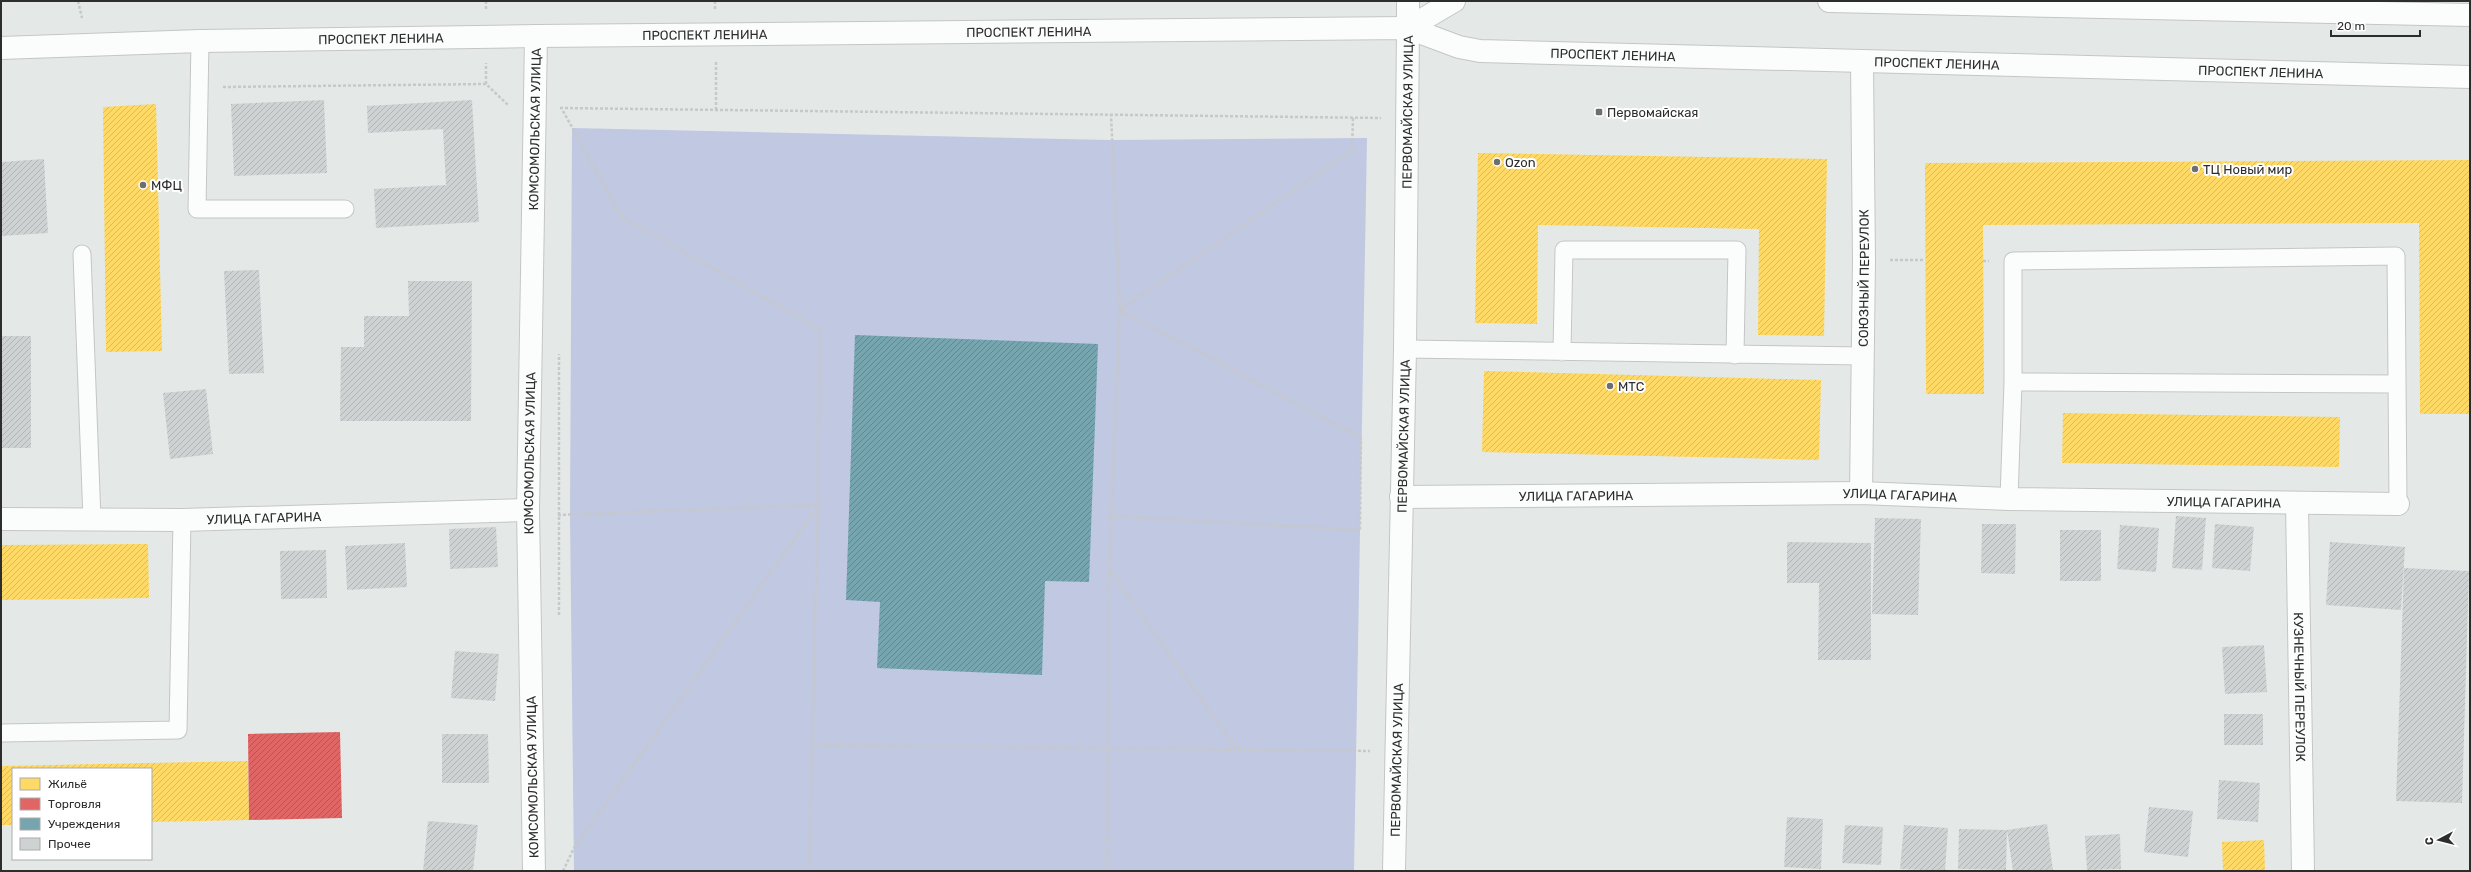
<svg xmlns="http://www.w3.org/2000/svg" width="2471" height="872" viewBox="0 0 2471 872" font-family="Rubik,sans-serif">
<defs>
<pattern id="homes-hatch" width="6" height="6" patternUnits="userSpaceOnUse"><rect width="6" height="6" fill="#ffd966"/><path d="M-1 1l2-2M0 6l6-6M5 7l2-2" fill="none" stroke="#dbbb59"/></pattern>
<pattern id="shops-hatch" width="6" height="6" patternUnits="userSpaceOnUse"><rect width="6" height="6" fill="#e06666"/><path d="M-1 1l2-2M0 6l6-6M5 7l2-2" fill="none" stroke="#b65454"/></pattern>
<pattern id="public-hatch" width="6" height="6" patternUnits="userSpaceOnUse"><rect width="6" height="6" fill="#76a5af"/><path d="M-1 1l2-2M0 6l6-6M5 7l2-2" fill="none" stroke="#61878f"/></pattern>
<pattern id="building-hatch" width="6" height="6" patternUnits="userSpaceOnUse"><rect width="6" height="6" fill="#cfd2d2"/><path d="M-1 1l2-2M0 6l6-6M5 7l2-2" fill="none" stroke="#b2b5b5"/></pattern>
</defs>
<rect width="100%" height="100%" fill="#e4e9e8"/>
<path fill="#c0c8e2" d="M 572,128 L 1111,140 L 1367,138 L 1354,871 L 574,871 L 570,516 Z"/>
<path fill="url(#homes-hatch)" d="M 156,104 L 162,351 L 106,352 L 103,107 Z
M 1478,153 L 1827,159 L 1824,336 L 1758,335 L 1759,229 L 1538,225 L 1537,324 L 1475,323 Z
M 2470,160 L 2470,414 L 2420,414 L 2419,223 L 1983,225 L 1984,394 L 1926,394 L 1925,163 Z
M 1484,371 L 1821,380 L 1819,460 L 1482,452 Z
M 2063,413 L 2340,417 L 2339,467 L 2062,463 Z
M 148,544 L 149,598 L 1,600 L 1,545 Z
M 248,761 L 249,820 L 151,822 L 151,769 L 13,769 L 13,825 L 1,825 L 1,766 Z
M 2264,840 L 2265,871 L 2223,871 L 2222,842 Z"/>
<path fill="url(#shops-hatch)" d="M 340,732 L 342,818 L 249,820 L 248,734 Z"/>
<path fill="url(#public-hatch)" d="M 855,335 L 1098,344 L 1089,582 L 1045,581 L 1042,675 L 877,668 L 880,602 L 846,600 Z"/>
<path fill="url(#building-hatch)" d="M 324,100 L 327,173 L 234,176 L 231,104 Z
M 472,100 L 479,222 L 376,228 L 374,189 L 446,185 L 443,129 L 368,133 L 367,106 Z
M 44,159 L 48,233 L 1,236 L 1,162 Z
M 259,270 L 264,373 L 229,374 L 224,271 Z
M 408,281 L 472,281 L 471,421 L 340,421 L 341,347 L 364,347 L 364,316 L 409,316 Z
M 1,336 L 31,336 L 31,448 L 1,448 Z
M 206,389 L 213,454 L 170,459 L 163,393 Z
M 2176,516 L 2206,518 L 2202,570 L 2172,568 Z
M 1875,518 L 1921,519 L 1918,615 L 1872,614 Z
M 1982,524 L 2016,524 L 2015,574 L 1981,573 Z
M 2215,524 L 2254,527 L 2250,571 L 2212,568 Z
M 2120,525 L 2159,528 L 2156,572 L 2117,569 Z
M 496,527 L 498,567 L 450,569 L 449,529 Z
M 2060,530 L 2101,530 L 2101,581 L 2060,581 Z
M 1787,542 L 1871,543 L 1871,660 L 1818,660 L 1819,583 L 1787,583 Z
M 2330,542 L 2405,547 L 2401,610 L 2326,605 Z
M 405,543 L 407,587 L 347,590 L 345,546 Z
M 326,550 L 327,598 L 281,599 L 280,551 Z
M 2404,568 L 2469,571 L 2462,803 L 2396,801 Z
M 2264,645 L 2267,692 L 2225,694 L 2222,647 Z
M 455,651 L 499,654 L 495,701 L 451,698 Z
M 2224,714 L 2263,714 L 2263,745 L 2224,745 Z
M 442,734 L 488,734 L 489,783 L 442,783 Z
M 2219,780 L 2260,783 L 2258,822 L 2217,819 Z
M 2149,807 L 2193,811 L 2188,857 L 2144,852 Z
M 1787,817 L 1823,819 L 1821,869 L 1784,867 Z
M 428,821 L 478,825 L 473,871 L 423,871 Z
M 2047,824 L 2053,871 L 2013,871 L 2007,830 L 2006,870 L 1958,869 L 1959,829 L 2007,830 Z
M 1845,825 L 1883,827 L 1881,865 L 1842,863 Z
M 1904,825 L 1948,828 L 1945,871 L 1900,869 Z
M 2120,834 L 2121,869 L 2087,870 L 2085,836 Z"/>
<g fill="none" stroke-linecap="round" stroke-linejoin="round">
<defs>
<path id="lane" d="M 200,41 L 197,209 L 345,209
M 82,254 L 92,520
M 1405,349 L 1863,356
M 1562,352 L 1564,250 L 1737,250 L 1735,355
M 2013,382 L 2397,384
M 2009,499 L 2013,382 L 2013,261 L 2396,256 L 2398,504
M 1,733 L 178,730 L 182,520"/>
<g id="street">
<path d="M 1408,1 L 1408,28"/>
<path id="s1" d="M 1861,493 L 1864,260 L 1862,63"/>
<path id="s2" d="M 1401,497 L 1861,493 L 2009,499 L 2398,504"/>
<path id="s3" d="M 2297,504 L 2303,871"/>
<path id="s4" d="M 1,519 L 182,520 L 528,510"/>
</g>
<g id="secondary">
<path d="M 1829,1 L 2470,15"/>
<path d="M 1408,28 L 1454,1"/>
<path id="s5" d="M 1,48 L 200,41 L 536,36 L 1408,28 L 1459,47 L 1480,51 L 2470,77"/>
<path id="s6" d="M 534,871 L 528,510 L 536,36"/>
<path id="s7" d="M 1394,871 L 1405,349 L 1408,28"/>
</g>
</defs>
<use href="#lane" stroke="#c5c5c5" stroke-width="19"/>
<use href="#street" stroke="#c5c5c5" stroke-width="24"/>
<use href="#secondary" stroke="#c5c5c5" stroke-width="24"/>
<path stroke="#c8c8c8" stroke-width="2.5" stroke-dasharray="3 2" stroke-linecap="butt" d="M 78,1 L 82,18
M 486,1 L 486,10
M 715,1 L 715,9
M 716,62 L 716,111
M 486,84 L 486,63
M 223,87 L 486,84 L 508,105
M 560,108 L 1381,118
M 563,111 L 622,217 L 820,329 L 818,505 L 809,871
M 1890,260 L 1925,260
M 1983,261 L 1989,261
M 558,515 L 818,505
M 1111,516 L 1360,530 L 1361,438 L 1120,310 L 1352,150 L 1353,118
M 1110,570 L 1236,749
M 559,615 L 559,354
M 813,745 L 1370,751
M 563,871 L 574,848 L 818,506
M 1107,871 L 1109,570 L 1120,310 L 1111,114"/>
<use href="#lane" stroke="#fbfcfc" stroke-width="17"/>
<use href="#street" stroke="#fbfcfc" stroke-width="22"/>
<use href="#secondary" stroke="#fbfcfc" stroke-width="22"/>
</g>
<g fill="#6d6f6e" stroke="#fff" stroke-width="1.5">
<rect x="1595" y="108" width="8" height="8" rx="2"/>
<circle cx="1497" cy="162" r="4"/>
<circle cx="2195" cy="169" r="4"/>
<circle cx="143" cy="185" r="4"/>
<circle cx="1610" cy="386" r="4"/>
</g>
<g text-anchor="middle" stroke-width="4" stroke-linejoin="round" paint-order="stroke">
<g font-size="13" fill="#2d2d2d" stroke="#fff">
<text dy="5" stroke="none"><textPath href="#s5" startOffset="1028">ПРОСПЕКТ ЛЕНИНА</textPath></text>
<text dy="5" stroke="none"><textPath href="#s5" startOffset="704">ПРОСПЕКТ ЛЕНИНА</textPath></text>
<text dy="5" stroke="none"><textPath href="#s5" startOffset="380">ПРОСПЕКТ ЛЕНИНА</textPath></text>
<text dy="5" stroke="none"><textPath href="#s5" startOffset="1616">ПРОСПЕКТ ЛЕНИНА</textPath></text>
<text dy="5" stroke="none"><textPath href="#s5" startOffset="1940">ПРОСПЕКТ ЛЕНИНА</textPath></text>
<text dy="5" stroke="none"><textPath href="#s5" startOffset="2264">ПРОСПЕКТ ЛЕНИНА</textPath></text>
<text dy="5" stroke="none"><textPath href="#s7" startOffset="759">ПЕРВОМАЙСКАЯ УЛИЦА</textPath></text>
<text dy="5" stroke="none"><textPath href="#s6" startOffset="742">КОМСОМОЛЬСКАЯ УЛИЦА</textPath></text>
<text dy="5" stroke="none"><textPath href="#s1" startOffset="215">СОЮЗНЫЙ ПЕРЕУЛОК</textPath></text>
<text dy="5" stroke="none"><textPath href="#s7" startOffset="435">ПЕРВОМАЙСКАЯ УЛИЦА</textPath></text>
<text dy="5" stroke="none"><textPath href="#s6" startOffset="418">КОМСОМОЛЬСКАЯ УЛИЦА</textPath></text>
<text dy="5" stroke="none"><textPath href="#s2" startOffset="175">УЛИЦА ГАГАРИНА</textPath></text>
<text dy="5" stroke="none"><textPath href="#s2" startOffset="499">УЛИЦА ГАГАРИНА</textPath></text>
<text dy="5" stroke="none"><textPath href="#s2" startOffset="823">УЛИЦА ГАГАРИНА</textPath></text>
<text dy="5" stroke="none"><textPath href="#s4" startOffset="263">УЛИЦА ГАГАРИНА</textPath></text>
<text dy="5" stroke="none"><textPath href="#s3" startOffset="183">КУЗНЕЧНЫЙ ПЕРЕУЛОК</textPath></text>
<text dy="5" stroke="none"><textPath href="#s7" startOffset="111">ПЕРВОМАЙСКАЯ УЛИЦА</textPath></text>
<text transform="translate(532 777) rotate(-91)" y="5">КОМСОМОЛЬСКАЯ УЛИЦА</text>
</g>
<g font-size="13" fill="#2d2d2d" stroke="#fff" text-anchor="start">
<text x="1607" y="117">Первомайская</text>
<text x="1505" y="167">Ozon</text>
<text x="2203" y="174">ТЦ Новый мир</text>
<text x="151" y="190">МФЦ</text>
<text x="1618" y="391">МТС</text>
</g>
</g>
<rect width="2471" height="872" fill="none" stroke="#2d2d2d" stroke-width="4"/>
<rect x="12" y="768" width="140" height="92" fill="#ffffff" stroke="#ababab"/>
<rect x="20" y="778" width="20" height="12" fill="#ffd966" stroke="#ababab"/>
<text x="48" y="788" font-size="12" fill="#2d2d2d">Жильё</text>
<rect x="20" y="798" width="20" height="12" fill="#e06666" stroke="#ababab"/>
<text x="48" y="808" font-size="12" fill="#2d2d2d">Торговля</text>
<rect x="20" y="818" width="20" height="12" fill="#76a5af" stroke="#ababab"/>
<text x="48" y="828" font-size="12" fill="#2d2d2d">Учреждения</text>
<rect x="20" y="838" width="20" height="12" fill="#cfd2d2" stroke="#ababab"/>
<text x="48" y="848" font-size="12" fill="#2d2d2d">Прочее</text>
<g transform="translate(2439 840) rotate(263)" stroke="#ffffff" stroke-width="3" paint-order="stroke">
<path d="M0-3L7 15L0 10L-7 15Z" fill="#2d2d2d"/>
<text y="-6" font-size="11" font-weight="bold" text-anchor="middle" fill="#2d2d2d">С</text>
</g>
<path d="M2331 30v6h89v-6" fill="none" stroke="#2d2d2d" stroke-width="2"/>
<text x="2337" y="30" font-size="12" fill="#2d2d2d" stroke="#ffffff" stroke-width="3" paint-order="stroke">20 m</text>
</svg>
